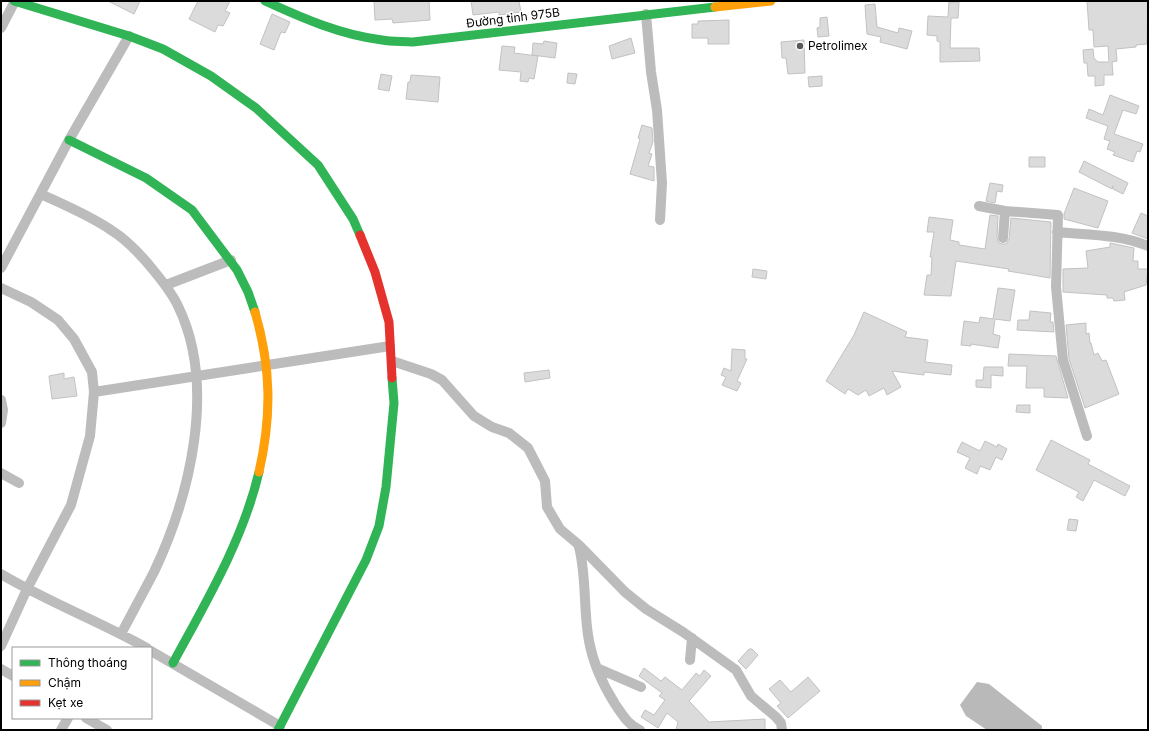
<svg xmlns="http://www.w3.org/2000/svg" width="1149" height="731" viewBox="0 0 1149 731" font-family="Inter,sans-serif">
<rect width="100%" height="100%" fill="#fff"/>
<path fill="#b9b9b9" d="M 977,682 L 989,684 L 1042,726 L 1042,730 L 987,730 L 966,716 L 960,705 Z"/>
<path fill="#dbdbdb" stroke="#c2c2c2" d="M 108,1 L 140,1 L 134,14 Z
M 198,1 L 230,1 L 225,11 L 230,13 L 223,26 L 218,25 L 215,32 L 189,19 Z
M 374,1 L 429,1 L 430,20 L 393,23 L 392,19 L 375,20 Z
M 471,1 L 519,1 L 521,12 L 499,15 L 499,12 L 473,15 Z
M 1087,1 L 1148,1 L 1147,44 L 1136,45 L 1136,47 L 1116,49 L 1117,61 L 1112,62 L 1113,75 L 1104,75 L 1104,85 L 1095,86 L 1095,76 L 1088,76 L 1087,63 L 1084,63 L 1083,50 L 1093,49 L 1094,58 L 1098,62 L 1109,62 L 1108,46 L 1094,47 L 1093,30 L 1089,30 Z
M 949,2 L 959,2 L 958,18 L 951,18 L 950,48 L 979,48 L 980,61 L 940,62 L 940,42 L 937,41 L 937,36 L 927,35 L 928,16 L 948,17 Z
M 875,4 L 877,27 L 898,33 L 899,28 L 912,31 L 907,49 L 880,42 L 881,37 L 867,34 L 865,5 Z
M 272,14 L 290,22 L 285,33 L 281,32 L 274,50 L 260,44 Z
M 827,17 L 829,36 L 818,37 L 817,28 L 820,27 L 820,18 Z
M 729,20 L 729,44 L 708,44 L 708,38 L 692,38 L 692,24 L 698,24 L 698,21 Z
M 631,38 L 635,53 L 612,59 L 609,46 Z
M 804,40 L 805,73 L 788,74 L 786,58 L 782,58 L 781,42 Z
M 544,41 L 557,43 L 555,58 L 532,55 L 533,43 L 543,44 Z
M 502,46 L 515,47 L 514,53 L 538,56 L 534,79 L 529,78 L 528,82 L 520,81 L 521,72 L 499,70 Z
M 568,73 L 577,74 L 575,84 L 567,83 Z
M 381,74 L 392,76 L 389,91 L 378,89 Z
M 411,75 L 440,77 L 438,102 L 406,99 L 408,82 L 410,82 Z
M 822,76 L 822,86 L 809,87 L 808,77 Z
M 1110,95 L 1139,106 L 1136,114 L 1123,110 L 1114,134 L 1143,144 L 1140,152 L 1137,151 L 1133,162 L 1113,155 L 1115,152 L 1107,149 L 1110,141 L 1104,139 L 1108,126 L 1086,118 L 1089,109 L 1103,115 Z
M 642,125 L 652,128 L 653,142 L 649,153 L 652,154 L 648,166 L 654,167 L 654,181 L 630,174 L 640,139 L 638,138 Z
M 1029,157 L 1045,157 L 1045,167 L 1029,167 Z
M 1084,161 L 1128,183 L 1123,194 L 1113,189 L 1113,186 L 1112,189 L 1079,172 Z
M 990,183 L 1003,185 L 1002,192 L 997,191 L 995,203 L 986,201 Z
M 1074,188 L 1108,201 L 1098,228 L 1064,219 L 1064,214 Z
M 1141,213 L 1148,216 L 1148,239 L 1132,233 Z
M 990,215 L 998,216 L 997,238 L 999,243 L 1002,244 L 1006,244 L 1009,239 L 1011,218 L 1051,222 L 1050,278 L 1008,271 L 1009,269 L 956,261 L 951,296 L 924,295 L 927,275 L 931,275 L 932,257 L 930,257 L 934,232 L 927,232 L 929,217 L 953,220 L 950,240 L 959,242 L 959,245 L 985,249 Z
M 1110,243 L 1134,248 L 1133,261 L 1138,261 L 1138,269 L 1148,269 L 1146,285 L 1124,292 L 1125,300 L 1114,301 L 1113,298 L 1107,298 L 1107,295 L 1063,292 L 1063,269 L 1088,268 L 1086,251 L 1110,247 Z
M 753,269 L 767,271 L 766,279 L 752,277 Z
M 998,288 L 1015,290 L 1010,321 L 995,319 L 993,334 L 1000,336 L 998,348 L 971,344 L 971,346 L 961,345 L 964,321 L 979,323 L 980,317 L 993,319 Z
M 1030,311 L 1051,313 L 1050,322 L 1053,322 L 1054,332 L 1017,330 L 1018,320 L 1029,320 Z
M 864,312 L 907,332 L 905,337 L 928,340 L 925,362 L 952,365 L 951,375 L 924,372 L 924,375 L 892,371 L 901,387 L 887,395 L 884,388 L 869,396 L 866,390 L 858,395 L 848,389 L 845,394 L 826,381 L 854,335 Z
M 1086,323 L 1086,334 L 1089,333 L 1090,343 L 1091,343 L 1094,355 L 1098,353 L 1102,361 L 1106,360 L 1119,394 L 1085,408 L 1069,359 L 1066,325 Z
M 732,349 L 745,350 L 745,359 L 747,359 L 737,381 L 741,383 L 737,391 L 722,385 L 726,377 L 721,375 L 724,368 L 731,371 Z
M 1009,354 L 1056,356 L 1068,398 L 1044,397 L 1044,388 L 1026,388 L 1027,366 L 1008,366 Z
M 984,367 L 1003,367 L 1003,376 L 991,375 L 991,388 L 976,387 L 976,380 L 983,380 Z
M 549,370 L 550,378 L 525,382 L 524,373 Z
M 64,373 L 64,379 L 74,377 L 77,396 L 52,399 L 49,376 Z
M 1017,405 L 1030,405 L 1030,413 L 1016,412 Z
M 1051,440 L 1090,460 L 1088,464 L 1130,486 L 1125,496 L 1094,480 L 1083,501 L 1076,497 L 1079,492 L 1036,470 Z
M 985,441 L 997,447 L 998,444 L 1007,449 L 1002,460 L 996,457 L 990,470 L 980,466 L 977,474 L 965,468 L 970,458 L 957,452 L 962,442 L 980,451 Z
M 1069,519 L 1078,520 L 1076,531 L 1067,530 Z
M 749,649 L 752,649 L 758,655 L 746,669 L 738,661 Z
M 644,668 L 661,681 L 665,677 L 682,690 L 696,673 L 700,676 L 704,670 L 711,676 L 689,701 L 709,722 L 765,719 L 765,730 L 676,730 L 678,722 L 667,713 L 658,728 L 641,717 L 645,710 L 654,715 L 665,700 L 659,696 L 662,693 L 639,676 Z
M 808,677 L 820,691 L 788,718 L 777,706 L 781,703 L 769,689 L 780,680 L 791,692 Z"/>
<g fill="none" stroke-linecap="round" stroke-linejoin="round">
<path stroke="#bcbcbc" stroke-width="10" d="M 646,14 L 651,72 L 657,110 L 662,183 L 660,220
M 1,28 L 15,1
M 41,194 C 64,205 89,215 111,230 C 127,240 142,256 154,271 C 163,282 172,293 178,306 C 217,386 190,496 154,572 C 143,593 132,613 121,634
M 979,206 L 1005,211 L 1058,215 L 1056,287 L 1063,360 L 1087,436
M 1057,232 C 1087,235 1119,234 1148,246
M 1003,238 L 1005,211
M 1,268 L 69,140 L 129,36
M 166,285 L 231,260
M 1,288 L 31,302 L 58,320 L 74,339 L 92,372 L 94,392 L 90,436 L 71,505 L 27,589 L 1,646
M 392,361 L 431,374 L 442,380 L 474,416 L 492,427 L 509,433 L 528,448 L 545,481 L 547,507 L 560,529 L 579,545 L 625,592 L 646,609 L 683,632 L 736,670 L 751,696 L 776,717 L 781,723 L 782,730
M 94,392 L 390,346
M 1,400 L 3,410 L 1,423
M 1,473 L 19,483
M 579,547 C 587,578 583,610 589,641 C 593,663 603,685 615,704 C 622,714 628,725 640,730
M 1,574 C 48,602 99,621 147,648
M 151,651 L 280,726
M 690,660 L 692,638
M 597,668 L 641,687
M 1,669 L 13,676
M 86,718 L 107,730
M 61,730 L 68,718"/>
<path stroke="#30b455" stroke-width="9" d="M 14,1 L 129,36 L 163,49 L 211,76 L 256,108 L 318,165 L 353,219 L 360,235
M 265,1 C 302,18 341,35 382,40 C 392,42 403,41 413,42 L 715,7
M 69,140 L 146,178 L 192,210 L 237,270 L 248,292 L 255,312
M 173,663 C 206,602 243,540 259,472
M 278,730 L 366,560 L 379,526 L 386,487 L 394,403 L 392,378"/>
<path stroke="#ff9f0a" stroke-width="9" d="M 715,7 L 771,1
M 255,312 C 271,367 272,415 259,472"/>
<path stroke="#e5322d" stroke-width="9" d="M 360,235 L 375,272 L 389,322 L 392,378"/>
</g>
<circle fill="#595959" stroke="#fff" stroke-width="1.5" cx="800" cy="46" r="4"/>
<g text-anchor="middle" stroke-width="3" stroke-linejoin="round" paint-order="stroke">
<g font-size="12" fill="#000" stroke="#fff">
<text transform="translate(513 18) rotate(-7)" y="4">Đường tỉnh 975B</text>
</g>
<g font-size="12" fill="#000" stroke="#fff" text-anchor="start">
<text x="808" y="50">Petrolimex</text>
</g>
</g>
<rect width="1149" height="731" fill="none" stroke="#000000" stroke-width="4"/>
<rect x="12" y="647" width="140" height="72" fill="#ffffff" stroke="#999999"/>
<rect x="20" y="660" width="20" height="6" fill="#30b455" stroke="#999999"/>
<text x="48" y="667" font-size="12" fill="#000000">Thông thoáng</text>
<rect x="20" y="680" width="20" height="6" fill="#ff9f0a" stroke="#999999"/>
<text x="48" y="687" font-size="12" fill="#000000">Chậm</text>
<rect x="20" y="700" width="20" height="6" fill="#e5322d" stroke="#999999"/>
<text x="48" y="707" font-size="12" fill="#000000">Kẹt xe</text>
</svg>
